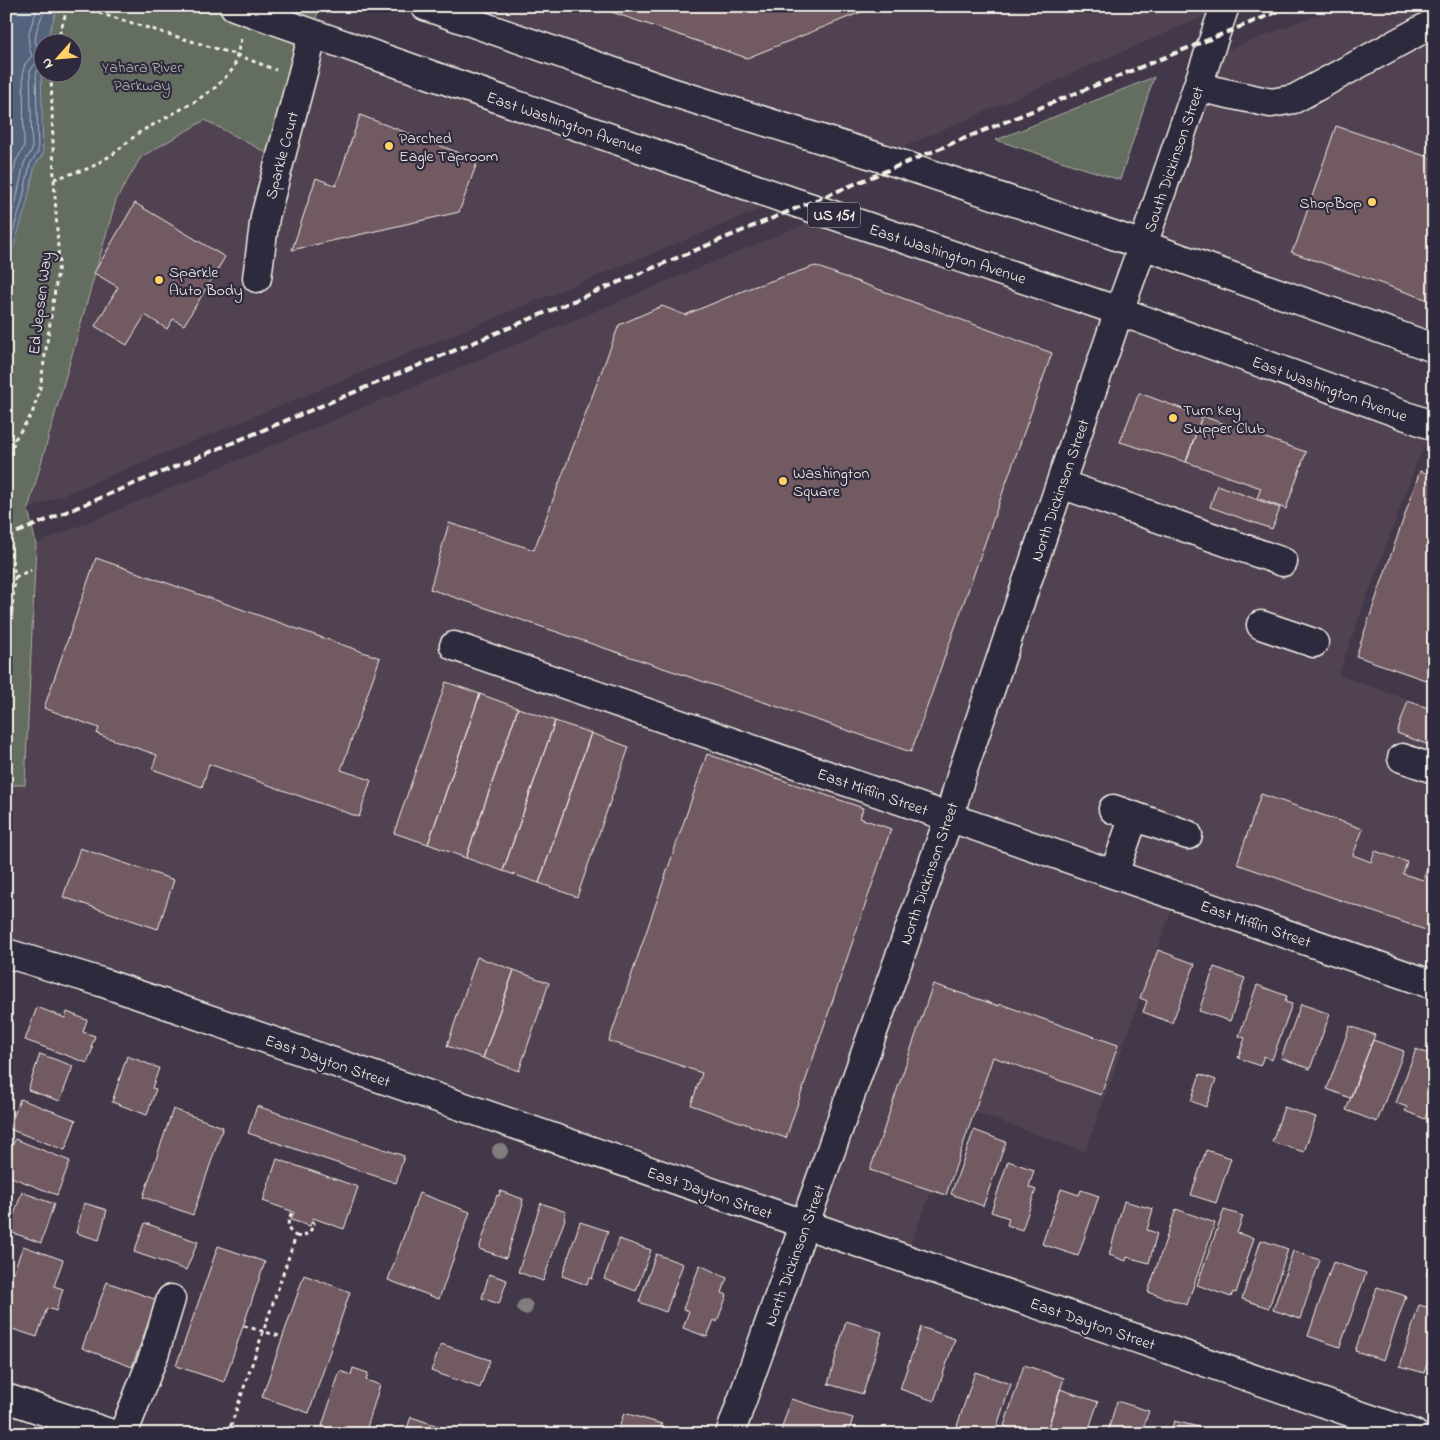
<svg xmlns="http://www.w3.org/2000/svg" width="1440" height="1440" viewBox="0 0 1440 1440" font-family="'Indie Flower',sans-serif">
<rect width="100%" height="100%" fill="#433849"/>
<filter id="ink" filterUnits="userSpaceOnUse"><feTurbulence type="fractalNoise" baseFrequency=".02" numOctaves="2"/><feDisplacementMap in="SourceGraphic" scale="10" xChannelSelector="R" yChannelSelector="G"/><feConvolveMatrix kernelMatrix="1 2 1 2 8 2 1 2 1" color-interpolation-filters="sRGB"/></filter>
<g filter="url(#ink)">
<path fill="#514251" d="M 425,6 L 1228,6 L 880,157 Z
M 1340,6 L 1434,6 L 1434,348 L 1143,245 L 1207,58 Z
M 313,34 L 785,199 L 28,509 L 116,200 L 141,157 L 205,120 Z
M 829,214 L 1434,430 L 1420,454 L 1338,675 L 1434,709 L 1434,985 L 1177,895 L 1085,1152 L 964,1108 L 905,1258 L 6,953 L 6,785 L 25,784 L 36,544 Z"/>
<path fill="#646d61" stroke="#acafa4" fill-rule="evenodd" d="M 6,6 L 319,6 L 313,34 L 280,160 L 205,120 L 141,157 L 116,200 L 28,509 L 36,544 L 25,785 L 6,785 ZM 42,42 L 72,42 L 72,72 L 42,72 Z
M 1154,77 L 1120,180 L 996,140 Z"/>
<path fill="#53637e" stroke="#939ca8" d="M 6,6 L 58,6 L 46,42 L 42,42 L 41,69 L 43,154 L 35,165 L 27,203 L 6,272 Z"/>
<g fill="none" stroke-linecap="round" stroke-linejoin="round">
<path stroke="#b4b8be" stroke-width="1" d="M 42,53 C 27,43 41,20 46,6
M 6,206 L 16,161 L 24,147 L 23,71 L 25,64 L 32,56 C 24,36 32,25 38,6
M 6,232 L 16,201 L 24,163 L 32,150 L 30,71 L 35,64 L 42,61
M 6,254 L 22,202 L 30,164 L 38,152 L 36,74 L 38,69 L 42,68"/>
</g>
<path fill="#725a64" stroke="#f4f1e8" d="M 594,6 L 876,6 L 747,58 Z
M 360,115 L 478,160 L 459,212 L 292,250 L 316,178 L 336,186 Z
M 1336,126 L 1434,159 L 1434,302 L 1291,252 L 1296,244 Z
M 135,203 L 225,257 L 184,325 L 173,319 L 167,329 L 145,315 L 127,345 L 95,326 L 118,287 L 94,273 Z
M 815,266 L 1052,353 L 911,752 L 430,589 L 449,523 L 534,550 L 619,325 L 662,306 L 685,315 L 750,288 Z
M 1139,393 L 1202,416 L 1186,462 L 1120,442 Z
M 1202,416 L 1306,452 L 1286,509 L 1257,498 L 1261,488 L 1186,462 Z
M 1420,471 L 1434,476 L 1434,683 L 1356,656 Z
M 1217,485 L 1280,508 L 1272,529 L 1210,507 Z
M 96,558 L 380,658 L 341,770 L 371,780 L 359,817 L 209,764 L 202,787 L 152,769 L 157,755 L 97,734 L 99,728 L 44,708 Z
M 446,682 L 480,694 L 428,844 L 394,833 Z
M 480,694 L 518,708 L 466,858 L 428,844 Z
M 1408,701 L 1434,710 L 1434,747 L 1397,733 Z
M 518,708 L 555,721 L 503,871 L 466,858 Z
M 555,721 L 591,733 L 539,883 L 503,871 Z
M 591,733 L 629,747 L 577,897 L 539,883 Z
M 707,754 L 863,808 L 860,818 L 891,829 L 786,1138 L 691,1105 L 702,1073 L 609,1041 Z
M 1261,794 L 1363,829 L 1353,855 L 1371,862 L 1375,851 L 1407,862 L 1403,874 L 1423,880 L 1434,850 L 1434,933 L 1237,864 Z
M 80,848 L 174,880 L 158,929 L 63,897 Z
M 1158,950 L 1195,964 L 1172,1023 L 1143,1012 L 1147,1001 L 1140,998 Z
M 477,957 L 514,970 L 483,1058 L 447,1046 Z
M 1214,967 L 1245,978 L 1230,1021 L 1199,1011 Z
M 514,970 L 549,983 L 519,1071 L 483,1058 Z
M 933,984 L 999,1006 L 1000,1004 L 1118,1045 L 1101,1095 L 993,1057 L 946,1195 L 870,1170 Z
M 1257,985 L 1287,996 L 1285,1002 L 1292,1004 L 1272,1060 L 1264,1056 L 1260,1066 L 1238,1058 L 1245,1038 L 1239,1036 Z
M 1301,1004 L 1330,1014 L 1310,1069 L 1281,1058 Z
M 37,1007 L 65,1018 L 67,1012 L 87,1020 L 83,1032 L 95,1036 L 91,1047 L 93,1048 L 87,1063 L 25,1040 Z
M 1350,1026 L 1375,1035 L 1350,1098 L 1327,1089 Z
M 1373,1040 L 1404,1051 L 1377,1122 L 1346,1110 Z
M 1416,1049 L 1434,1056 L 1434,1094 L 1425,1119 L 1405,1111 L 1407,1107 L 1396,1103 Z
M 40,1054 L 73,1066 L 60,1101 L 28,1090 Z
M 127,1056 L 159,1068 L 152,1088 L 156,1089 L 147,1115 L 112,1102 Z
M 1200,1074 L 1216,1080 L 1206,1107 L 1191,1101 Z
M 20,1099 L 76,1120 L 65,1150 L 9,1129 Z
M 257,1106 L 404,1156 L 396,1183 L 248,1133 Z
M 1284,1107 L 1316,1117 L 1304,1152 L 1272,1142 Z
M 173,1109 L 223,1127 L 193,1215 L 143,1197 Z
M 974,1130 L 1006,1142 L 983,1206 L 951,1194 Z
M 15,1139 L 70,1161 L 57,1195 L 6,1175 L 6,1162 Z
M 1206,1150 L 1231,1158 L 1216,1203 L 1191,1195 Z
M 277,1159 L 358,1187 L 344,1229 L 313,1218 L 310,1226 L 291,1220 L 294,1212 L 263,1201 Z
M 1008,1161 L 1034,1170 L 1029,1187 L 1036,1190 L 1022,1230 L 1007,1225 L 1009,1218 L 991,1212 Z
M 1061,1189 L 1079,1195 L 1081,1190 L 1099,1196 L 1078,1256 L 1042,1244 Z
M 500,1191 L 523,1199 L 522,1203 L 523,1204 L 506,1258 L 479,1249 L 497,1195 L 499,1196 Z
M 22,1192 L 54,1204 L 41,1243 L 8,1231 Z
M 419,1193 L 470,1212 L 439,1299 L 388,1280 Z
M 1124,1201 L 1153,1209 L 1147,1230 L 1157,1233 L 1149,1263 L 1127,1257 L 1126,1261 L 1109,1255 Z
M 84,1203 L 107,1210 L 99,1240 L 76,1233 Z
M 541,1203 L 566,1212 L 564,1218 L 565,1219 L 543,1281 L 518,1272 Z
M 1176,1209 L 1215,1223 L 1187,1305 L 1148,1292 Z
M 1224,1210 L 1243,1216 L 1237,1233 L 1254,1238 L 1236,1293 L 1233,1292 L 1231,1297 L 1197,1285 Z
M 580,1222 L 608,1231 L 592,1279 L 589,1278 L 587,1285 L 562,1276 Z
M 145,1223 L 198,1242 L 186,1270 L 134,1252 Z
M 619,1239 L 651,1250 L 636,1291 L 604,1279 Z
M 1261,1240 L 1288,1249 L 1269,1308 L 1242,1299 Z
M 23,1246 L 63,1260 L 54,1286 L 63,1289 L 56,1311 L 47,1308 L 37,1337 L 6,1327 L 6,1299 L 8,1293 L 6,1292 L 6,1283 L 9,1275 L 12,1276 Z
M 218,1246 L 265,1262 L 224,1382 L 176,1366 Z
M 1293,1251 L 1320,1260 L 1300,1319 L 1273,1310 Z
M 1434,1251 L 1434,1278 L 1426,1275 Z
M 656,1254 L 683,1264 L 666,1312 L 639,1302 Z
M 1333,1262 L 1366,1273 L 1340,1347 L 1308,1336 Z
M 700,1265 L 727,1278 L 722,1293 L 727,1295 L 717,1322 L 714,1320 L 707,1337 L 683,1328 L 689,1311 L 683,1309 Z
M 489,1274 L 507,1280 L 499,1304 L 482,1298 Z
M 304,1275 L 350,1292 L 309,1413 L 262,1397 Z
M 107,1282 L 157,1300 L 132,1367 L 82,1348 Z
M 1377,1287 L 1406,1296 L 1384,1360 L 1355,1351 Z
M 1419,1305 L 1434,1309 L 1434,1351 L 1431,1351 L 1424,1373 L 1400,1366 Z
M 846,1321 L 882,1332 L 863,1394 L 828,1384 Z
M 921,1327 L 955,1339 L 934,1401 L 900,1389 Z
M 441,1344 L 490,1360 L 480,1388 L 431,1371 Z
M 1024,1365 L 1064,1378 L 1046,1434 L 1027,1434 L 1004,1426 Z
M 353,1368 L 368,1373 L 366,1380 L 380,1385 L 365,1434 L 330,1434 L 332,1429 L 322,1426 L 340,1371 L 351,1375 Z
M 975,1372 L 1011,1384 L 995,1432 L 985,1428 L 984,1434 L 978,1434 L 957,1426 Z
M 1060,1389 L 1098,1402 L 1087,1434 L 1046,1434 Z
M 791,1399 L 853,1418 L 848,1434 L 780,1434 Z
M 1117,1401 L 1149,1411 L 1141,1434 L 1107,1434 Z
M 624,1413 L 662,1424 L 659,1434 L 617,1434 Z
M 411,1417 L 462,1434 L 405,1434 Z
M 1174,1421 L 1199,1427 L 1197,1434 L 1170,1434 Z"/>
<g fill="none" stroke-linecap="round" stroke-linejoin="round">
<defs>
<path id="minor" d="M 1197,87 L 1271,103 L 1294,99 L 1434,23
M 257,278 L 265,217 L 313,34
M 1061,484 L 1283,562
M 1261,625 L 1314,643
M 454,646 L 1434,985
M 1402,758 L 1434,769
M 1113,809 L 1188,835
M 1114,874 L 1134,816
M 6,953 L 101,982 L 1414,1434
M 123,1434 L 154,1355 L 171,1299
M 730,1434 L 949,818 L 962,773 L 1119,311 L 1143,245 L 1225,6"/>
<path id="major" d="M 234,6 L 785,199 L 1119,311 L 1434,426
M 425,6 L 668,91 L 904,165 L 1143,245 L 1434,348
M 6,1398 L 112,1434"/>
</defs>
<use href="#minor" stroke="#f4f1e8" stroke-width="31"/>
<use href="#major" stroke="#f4f1e8" stroke-width="31"/>
<path stroke="#f4f1e8" stroke-width="3" stroke-dasharray="4 4" stroke-linecap="butt" d="M 76,6 L 237,55 L 276,70
M 57,42 L 67,9
M 54,179 L 90,168 L 113,154 L 140,132 L 194,102 L 216,87 L 234,68 L 241,39
M 6,436 L 15,439
M 6,470 L 15,439 L 32,414 L 40,388 L 59,264 L 54,179 L 51,72
M 6,521 L 15,577 L 10,630 L 6,650
M 15,577 L 31,570
M 296,1236 L 301,1237 L 310,1232 L 314,1223 L 311,1222
M 244,1326 L 283,1337
M 228,1434 L 296,1236 C 286,1230 287,1224 291,1214 L 293,1215"/>
<use href="#minor" stroke="#2f2a3d" stroke-width="28"/>
<use href="#major" stroke="#2f2a3d" stroke-width="28"/>
<path stroke="#f4f1e8" stroke-width="4" stroke-dasharray="8 4" stroke-linecap="butt" d="M 6,537 L 970,136 L 1292,6"/>
</g>
<g fill="#817d7f">
<circle cx="500" cy="1151" r="8"/>
<circle cx="525" cy="1307" r="8"/>
</g>
</g>
<g fill="#ffd166" stroke="#2f2a3d" stroke-width="2">
<circle cx="389" cy="146" r="5"/>
<circle cx="1372" cy="202" r="5"/>
<circle cx="159" cy="280" r="5"/>
<circle cx="1173" cy="418" r="5"/>
<circle cx="783" cy="481" r="5"/>
</g>
<g text-anchor="middle" stroke-width="4.5" stroke-linejoin="round" paint-order="stroke">
<rect fill="#2f2a3d" stroke="#b9b5b5" stroke-width="1" x="808" y="202.5" width="52" height="25" rx="4"/>
<g font-size="15" font-weight="bold" fill="#f4f1e8">
<text x="834" y="220">US 151</text>
</g>
<g font-size="16" fill="#b3b6ab" stroke="#2f2a3d">
<text x="142" y="72">Yahara River<tspan x="142" dy="18">Parkway</tspan></text>
</g>
<g font-size="16" fill="#f4f1e8" stroke="#2f2a3d">
<text transform="translate(565 122) rotate(19)" y="6">East Washington Avenue</text>
<text transform="translate(281 155) rotate(-75)" y="6">Sparkle Court</text>
<text transform="translate(1173 159) rotate(-71)" y="6">South Dickinson Street</text>
<text transform="translate(948 253) rotate(18)" y="6">East Washington Avenue</text>
<text transform="translate(39 303) rotate(-83)" y="6">Ed Jepsen Way</text>
<text transform="translate(1330 388) rotate(20)" y="6">East Washington Avenue</text>
<text transform="translate(1059 490) rotate(-71)" y="6">North Dickinson Street</text>
<text transform="translate(873 791) rotate(19)" y="6">East Mifflin Street</text>
<text transform="translate(928 873) rotate(-71)" y="6">North Dickinson Street</text>
<text transform="translate(1256 923) rotate(19)" y="6">East Mifflin Street</text>
<text transform="translate(328 1060) rotate(19)" y="6">East Dayton Street</text>
<text transform="translate(710 1192) rotate(19)" y="6">East Dayton Street</text>
<text transform="translate(794 1255) rotate(-70)" y="6">North Dickinson Street</text>
<text transform="translate(1093 1323) rotate(19)" y="6">East Dayton Street</text>
</g>
<g font-size="16" fill="#f4f1e8" stroke="#2f2a3d" text-anchor="start">
<text x="399" y="143">Parched<tspan x="399" dy="18">Eagle Taproom</tspan></text>
<text x="1362" y="208" text-anchor="end">ShopBop</text>
<text x="169" y="277">Sparkle<tspan x="169" dy="18">Auto Body</tspan></text>
<text x="1183" y="415">Turn Key<tspan x="1183" dy="18">Supper Club</tspan></text>
<text x="793" y="478">Washington<tspan x="793" dy="18">Square</tspan></text>
</g>
</g>
<rect width="1440" height="1440" fill="none" stroke="#2f2a3d" stroke-width="25"/>
<rect x="12" y="12" width="1415" height="1415" fill="none" stroke="#f4f1e8" stroke-width="2" filter="url(#ink)"/>
<g transform="translate(58 58) rotate(243)"><circle r="24" fill="#2f2a3d" stroke="#7e7a81"/>
<path d="M0-4L9 19L0 12L-9 19Z" fill="#ffd166"/>
<text y="-8" font-size="14" font-weight="bold" text-anchor="middle" fill="#f4f1e8">N</text>
</g>
</svg>
